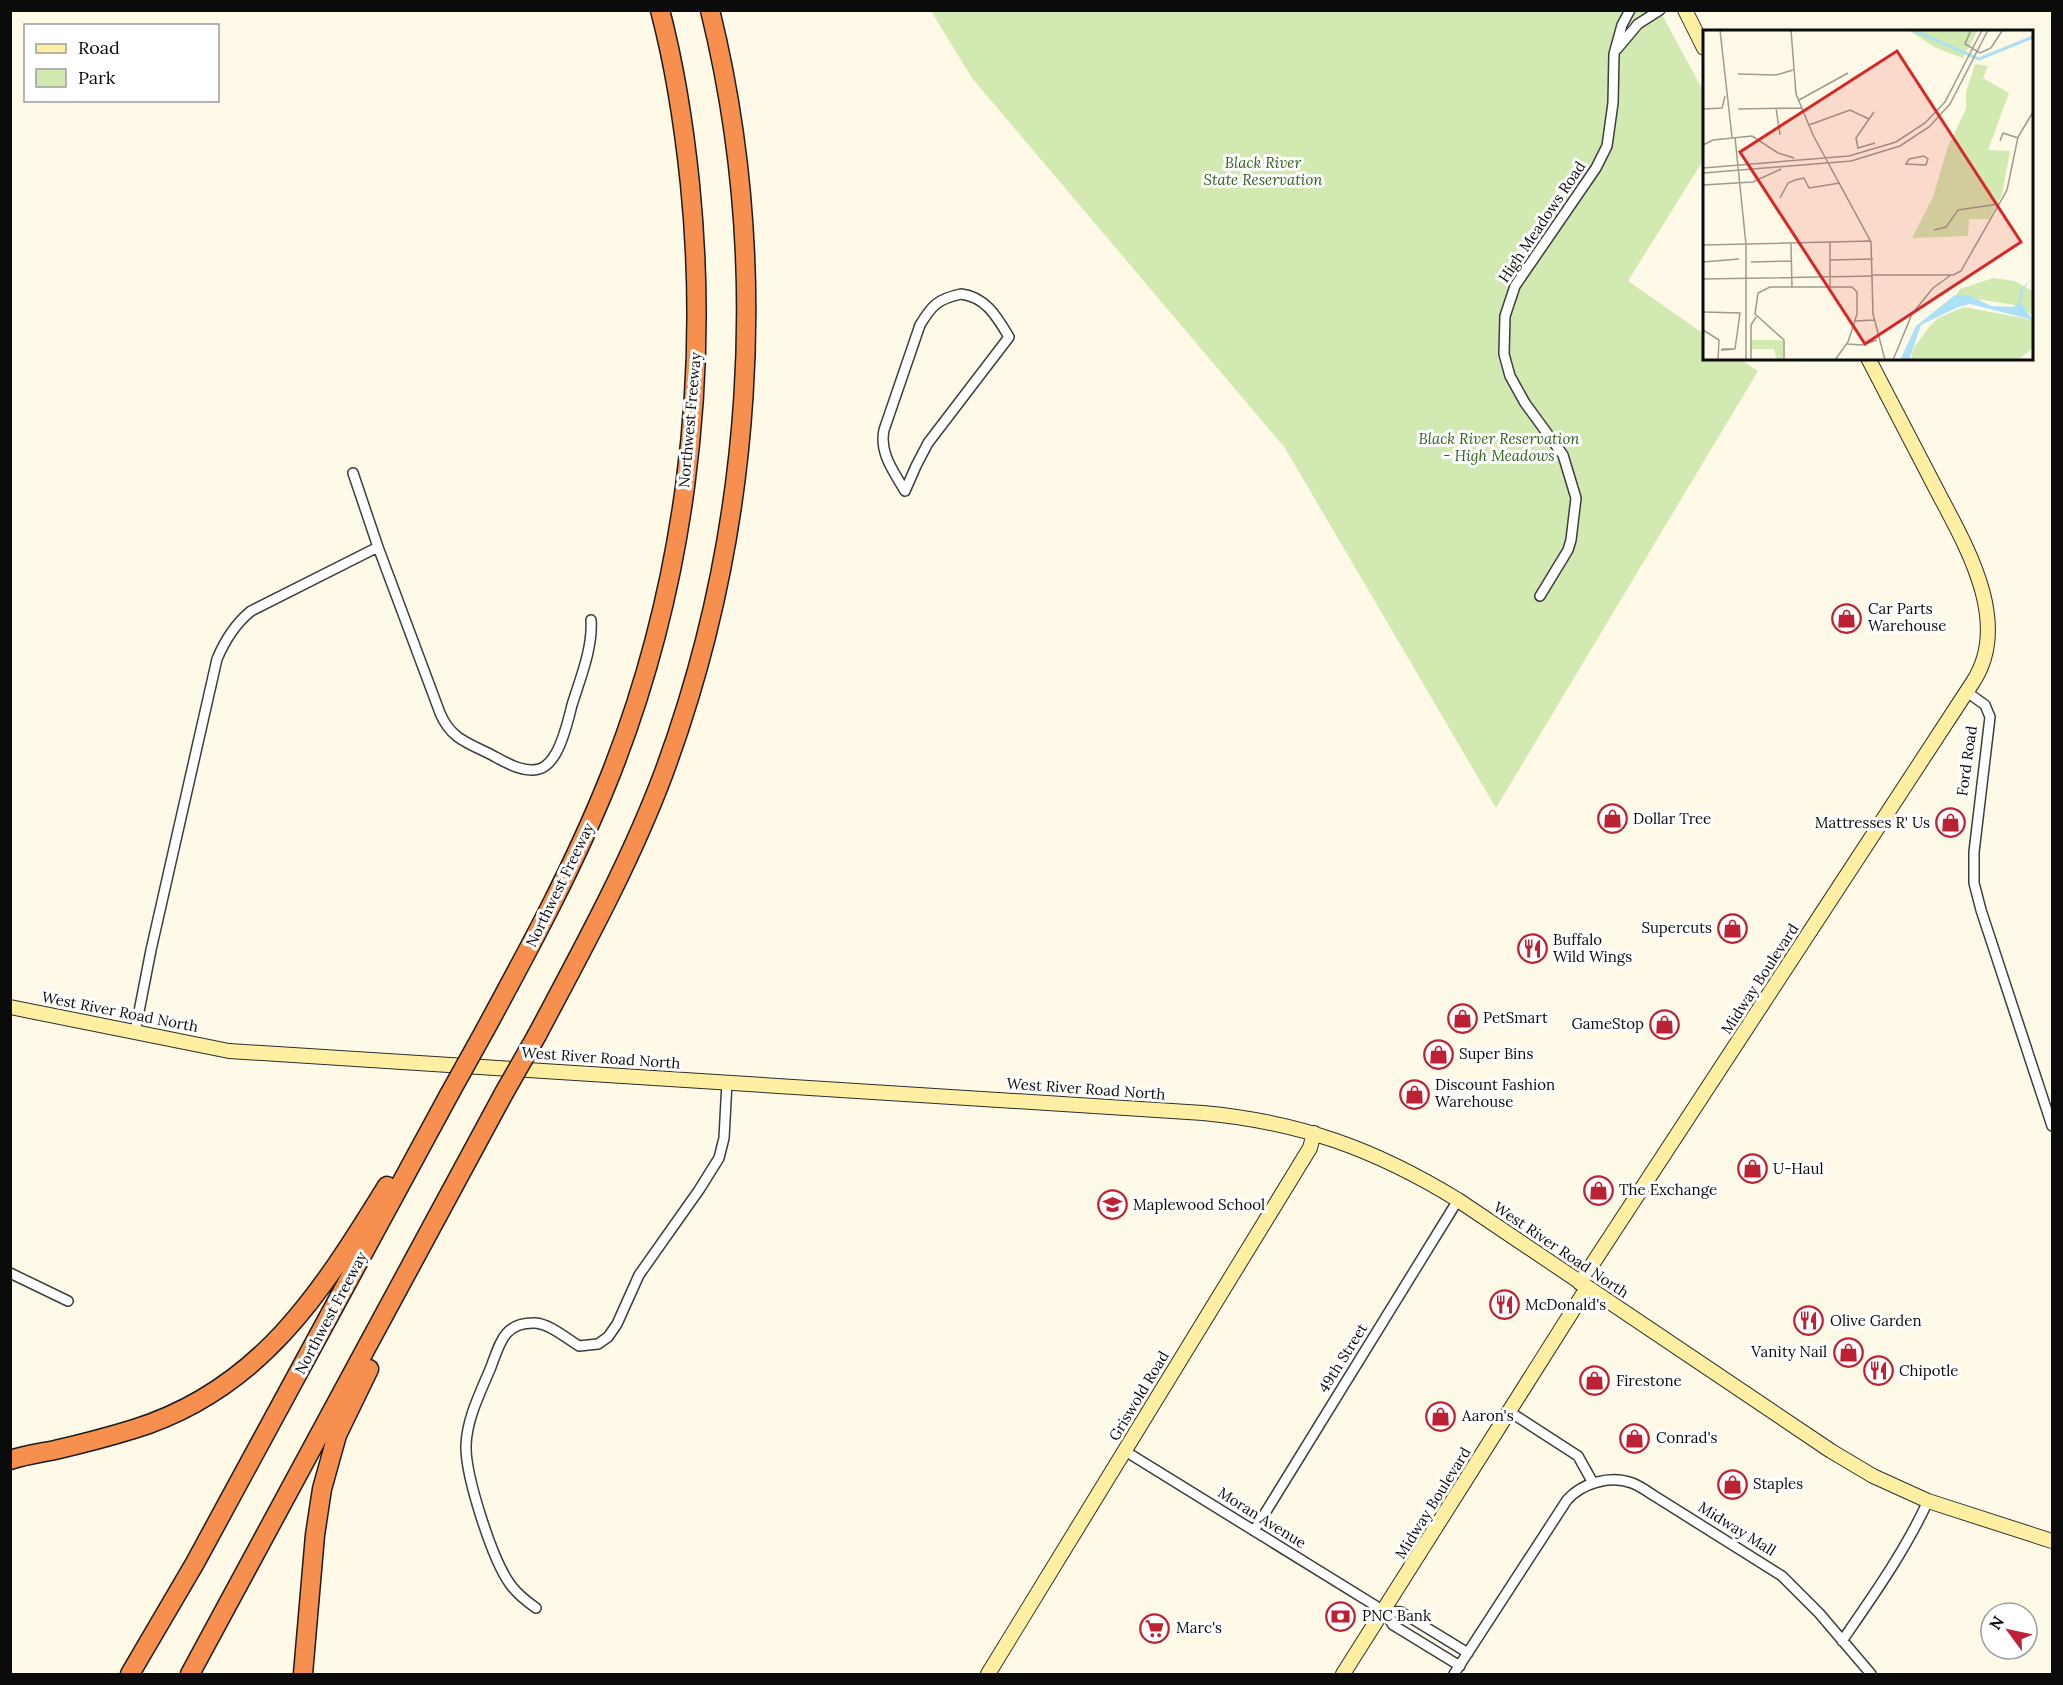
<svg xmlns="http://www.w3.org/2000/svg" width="2063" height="1685" viewBox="0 0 2063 1685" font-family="Lora,serif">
<rect width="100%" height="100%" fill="#fff9e8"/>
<path fill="#d2e9b2" d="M 931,11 L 1660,11 L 1704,92 L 1704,159 L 1628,281 L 1704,334 L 1704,358 L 1740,359 L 1758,371 L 1496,808 L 1285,448 L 972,78 Z"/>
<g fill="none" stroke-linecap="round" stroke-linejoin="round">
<defs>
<path id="street" d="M 1617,49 L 1638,24 L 1660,10
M 961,294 C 986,297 997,317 1009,337 L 928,443 L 916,466 L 905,491 C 894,472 879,453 884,430 L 920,325 C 932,305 938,299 961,294 Z
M 353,473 L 378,547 L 440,713 C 450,737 465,742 488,753 C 502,760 522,774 539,769 C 547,767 552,760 556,753 C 564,739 568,721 572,705 C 580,679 593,648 591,620
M 1540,596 L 1568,550 L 1571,540 L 1576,498 L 1563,455 L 1525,403 L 1510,376 L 1504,354 L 1505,316 L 1515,286 L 1596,168 L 1607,146 L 1613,103 L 1614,54 L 1622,25 L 1630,10
M 1967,692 L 1985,705 L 1990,717 L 1974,852 L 1974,883 L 1981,910 L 2052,1126
M 135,1032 L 151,950 L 217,659 C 225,640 235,624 251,611 L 378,547
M 10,1273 L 68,1301
M 1510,1412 L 1578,1456 L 1593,1483
M 1125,1451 L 1384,1611 L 1393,1625 L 1460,1666
M 1254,1531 L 1458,1200
M 536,1608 C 526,1601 517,1594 510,1584 C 492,1559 465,1475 466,1445 C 467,1418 481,1391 491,1367 C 500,1343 504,1322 535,1323 C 550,1324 566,1338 579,1346 L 598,1344 L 608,1337 L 617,1324 L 639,1275 L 699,1190 L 719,1158 L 724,1138 L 727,1082
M 1384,1611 L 1401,1612 L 1468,1653
M 1842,1641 C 1873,1596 1905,1551 1928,1501
M 1454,1674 L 1567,1500 C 1582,1483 1610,1475 1632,1483 C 1640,1486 1647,1491 1653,1495 L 1782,1576 L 1819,1613 L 1871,1674"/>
<path id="secondary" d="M 1685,10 L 1704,48
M 10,1007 L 229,1051 L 1203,1113 C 1300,1122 1375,1149 1458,1200 L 1831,1451 L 1873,1476 L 1928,1501 L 2052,1541
M 1580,1283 L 1973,682 C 2014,619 1961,538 1932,481 C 1911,440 1889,399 1868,358
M 988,1674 L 1310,1148 L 1314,1133
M 1343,1674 L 1587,1288"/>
<path id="highway" d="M 485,1030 C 530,947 575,864 610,776 C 684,589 710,384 690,184 C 684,126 675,67 660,10
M 537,1035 C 582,950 629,865 663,775 C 753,533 772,261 710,10
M 10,1460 C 25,1455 40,1453 55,1450 C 81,1444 108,1437 134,1429 C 260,1390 321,1293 387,1186
M 130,1674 L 195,1563 L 450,1093
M 190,1674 L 504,1093
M 303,1674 L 315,1535 L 322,1489 L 337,1435 L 369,1369"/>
</defs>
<use href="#street" stroke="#3e3e3e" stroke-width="12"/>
<use href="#secondary" stroke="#2d2d2d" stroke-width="16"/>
<use href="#highway" stroke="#1c1c1c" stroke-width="21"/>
<use href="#street" stroke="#fff" stroke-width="9"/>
<use href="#secondary" stroke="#ffefa3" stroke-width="14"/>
<use href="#highway" stroke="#f7904e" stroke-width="18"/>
<defs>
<path id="highway-bridge" d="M 450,1093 L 485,1030
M 504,1093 L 537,1035"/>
</defs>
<use href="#highway-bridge" stroke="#1c1c1c" stroke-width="21" stroke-linecap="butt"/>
<use href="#highway-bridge" stroke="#f7904e" stroke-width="18"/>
</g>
<defs>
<symbol id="shop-ring" viewBox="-11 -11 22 22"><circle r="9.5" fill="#fff" stroke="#bc2233" stroke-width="1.5"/><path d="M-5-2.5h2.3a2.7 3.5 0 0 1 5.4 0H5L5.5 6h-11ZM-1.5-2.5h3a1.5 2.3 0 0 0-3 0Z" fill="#bc2233"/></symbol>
<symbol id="restaurant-ring" viewBox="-11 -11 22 22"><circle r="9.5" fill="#fff" stroke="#bc2233" stroke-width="1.5"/><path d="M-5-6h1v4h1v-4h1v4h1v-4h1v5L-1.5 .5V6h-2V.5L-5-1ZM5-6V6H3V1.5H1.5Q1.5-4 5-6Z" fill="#bc2233"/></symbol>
<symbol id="school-ring" viewBox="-11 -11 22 22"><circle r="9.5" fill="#fff" stroke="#bc2233" stroke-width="1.5"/><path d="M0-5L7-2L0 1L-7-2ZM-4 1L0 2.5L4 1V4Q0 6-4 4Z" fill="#bc2233"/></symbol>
<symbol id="bank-ring" viewBox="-11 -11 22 22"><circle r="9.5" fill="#fff" stroke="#bc2233" stroke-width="1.5"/><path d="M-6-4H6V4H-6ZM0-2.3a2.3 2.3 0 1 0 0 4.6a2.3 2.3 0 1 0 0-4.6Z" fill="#bc2233"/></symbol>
<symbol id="supermarket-ring" viewBox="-11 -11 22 22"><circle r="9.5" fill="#fff" stroke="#bc2233" stroke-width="1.5"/><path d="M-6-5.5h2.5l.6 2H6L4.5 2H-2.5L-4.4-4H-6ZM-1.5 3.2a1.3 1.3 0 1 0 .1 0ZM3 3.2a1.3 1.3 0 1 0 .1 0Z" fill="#bc2233"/></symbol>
</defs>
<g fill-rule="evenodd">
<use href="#shop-ring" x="1830" y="602" width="33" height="33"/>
<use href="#shop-ring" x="1596" y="802" width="33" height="33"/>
<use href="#shop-ring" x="1934" y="806" width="33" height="33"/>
<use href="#shop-ring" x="1716" y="912" width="33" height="33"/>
<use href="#restaurant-ring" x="1516" y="932" width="33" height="33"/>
<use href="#shop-ring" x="1446" y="1002" width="33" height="33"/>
<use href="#shop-ring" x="1648" y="1008" width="33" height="33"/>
<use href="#shop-ring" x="1422" y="1038" width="33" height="33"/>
<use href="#shop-ring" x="1398" y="1078" width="33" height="33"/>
<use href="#shop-ring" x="1736" y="1152" width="33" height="33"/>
<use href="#shop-ring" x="1582" y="1174" width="33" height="33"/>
<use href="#school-ring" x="1096" y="1188" width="33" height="33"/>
<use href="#restaurant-ring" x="1488" y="1288" width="33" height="33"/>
<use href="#restaurant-ring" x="1792" y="1304" width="33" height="33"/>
<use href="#shop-ring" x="1832" y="1336" width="33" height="33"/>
<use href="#restaurant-ring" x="1862" y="1354" width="33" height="33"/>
<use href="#shop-ring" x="1578" y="1364" width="33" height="33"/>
<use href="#shop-ring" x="1424" y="1400" width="33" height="33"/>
<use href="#shop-ring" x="1618" y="1422" width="33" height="33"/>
<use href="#shop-ring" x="1716" y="1468" width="33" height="33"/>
<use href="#bank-ring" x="1324" y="1600" width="33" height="33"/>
<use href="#supermarket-ring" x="1138" y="1612" width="33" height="33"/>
</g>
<g text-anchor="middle" stroke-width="6" stroke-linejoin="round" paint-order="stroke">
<g font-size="15" font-style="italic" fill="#2f621b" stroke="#fff">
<text x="1263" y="168">Black River<tspan x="1263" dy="17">State Reservation</tspan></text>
<text x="1499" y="444">Black River Reservation<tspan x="1499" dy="17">- High Meadows</tspan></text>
</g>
<g font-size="15" fill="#0b0b0b" stroke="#fff">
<text transform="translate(1542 222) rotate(-56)" y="5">High Meadows Road</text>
<text transform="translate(690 420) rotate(-85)" y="5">Northwest Freeway</text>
<text transform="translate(1967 761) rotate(-82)" y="5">Ford Road</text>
<text transform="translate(560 885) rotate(-64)" y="5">Northwest Freeway</text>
<text transform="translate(1760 979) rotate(-57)" y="5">Midway Boulevard</text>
<text transform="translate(120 1012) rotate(11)" y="5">West River Road North</text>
<text transform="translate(601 1058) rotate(4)" y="5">West River Road North</text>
<text transform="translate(1086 1089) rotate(4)" y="5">West River Road North</text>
<text transform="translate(1561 1250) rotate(34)" y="5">West River Road North</text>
<text transform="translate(331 1313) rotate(-62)" y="5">Northwest Freeway</text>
<text transform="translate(1343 1358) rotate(-58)" y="5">49th Street</text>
<text transform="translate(1139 1396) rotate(-59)" y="5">Griswold Road</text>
<text transform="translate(1433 1503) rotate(-58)" y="5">Midway Boulevard</text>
<text transform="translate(1262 1518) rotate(32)" y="5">Moran Avenue</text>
<text transform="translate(1737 1529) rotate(32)" y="5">Midway Mall</text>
</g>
<g font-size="15" fill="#0b0b0b" stroke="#fff" text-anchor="start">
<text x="1868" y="614">Car Parts<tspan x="1868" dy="17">Warehouse</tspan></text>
<text x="1633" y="824">Dollar Tree</text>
<text x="1930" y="828" text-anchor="end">Mattresses R' Us</text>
<text x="1712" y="933" text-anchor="end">Supercuts</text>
<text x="1553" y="945">Buffalo<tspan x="1553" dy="17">Wild Wings</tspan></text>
<text x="1483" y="1023">PetSmart</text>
<text x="1644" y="1029" text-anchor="end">GameStop</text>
<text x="1459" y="1059">Super Bins</text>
<text x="1435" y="1090">Discount Fashion<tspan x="1435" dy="17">Warehouse</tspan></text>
<text x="1773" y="1174">U-Haul</text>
<text x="1619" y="1195">The Exchange</text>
<text x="1133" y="1210">Maplewood School</text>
<text x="1525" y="1310">McDonald's</text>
<text x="1830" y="1326">Olive Garden</text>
<text x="1827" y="1357" text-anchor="end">Vanity Nail</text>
<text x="1899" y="1376">Chipotle</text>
<text x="1616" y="1386">Firestone</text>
<text x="1462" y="1421">Aaron's</text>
<text x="1656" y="1443">Conrad's</text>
<text x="1753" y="1489">Staples</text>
<text x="1362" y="1621">PNC Bank</text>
<text x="1176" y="1633">Marc's</text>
</g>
</g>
<g transform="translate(1703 30)">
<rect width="330" height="330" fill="#fff9e8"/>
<path d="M 205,0 L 275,0 L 260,28 L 233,18 ZM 272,34 L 285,36 L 280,48 L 306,63 L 285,120 L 307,121 L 299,165 L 286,189 L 266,189 L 265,206 L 209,208 L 230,167 L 245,116 L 263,79 L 263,62 ZM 290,248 L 311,251 L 330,261 L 330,285 L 312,275 L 253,266 L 257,259 ZM 261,277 L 330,290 L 330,318 L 315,330 L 208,330 L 210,319 L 226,297 L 235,288 ZM 49,310 L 80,310 L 80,330 L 74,330 L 71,319 L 48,319 Z" fill="#d2e9b2"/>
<path d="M 330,248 L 320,259 L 318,273 L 330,290 L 267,274 L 255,277 L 218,295 L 206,330 L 197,330 L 213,296 L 252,265 L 265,265 L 288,276 L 310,277 L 316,273 L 318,259 Z" fill="#ace0f7"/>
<path fill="none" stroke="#ace0f7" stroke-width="3" d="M 210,0 L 276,29 L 330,7"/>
<path fill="none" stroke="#9d9a90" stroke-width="1.5" d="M 17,0 L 29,107M 88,0 L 93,64 L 110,105 L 168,212 L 170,284 L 182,330M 268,0 L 262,14 L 277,23 L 288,18 L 299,1M 35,44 L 73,45 L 90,40M 96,70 L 145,43M 73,78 L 77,105M 0,79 L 19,78 L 22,66M 35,79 L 99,78M 171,82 L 153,108 L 155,118 L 172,113M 106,95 L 147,80 L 166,89M 32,107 L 43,215 L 43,330M 297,111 L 300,103 L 315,108M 0,115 L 10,110 L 49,106 L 75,123 L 91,128M 221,126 L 225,129 L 223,135 L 203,134 L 206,129 ZM 0,138 L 146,126 L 193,112 L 222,93 L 242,72 L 279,0M 0,143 L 148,131 L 197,116 L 226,97 L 247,74 L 285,0M 0,155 L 50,152 L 78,139M 77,168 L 85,153 L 92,150 L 101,148 L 106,158 L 137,153M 231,200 L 243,197 L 255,180 L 296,174M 127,213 L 127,257M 88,214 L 89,257M 0,215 L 168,211M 127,230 L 170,229M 0,232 L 36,229M 48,232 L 89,231M 170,245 L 250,245 L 258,241 L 304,160 L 315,107 L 330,82M 0,249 L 170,246M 0,282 L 37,283 L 32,319M 152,291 L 171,290M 0,300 L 16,310 L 15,330M 144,314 L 159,315 L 174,310M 18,320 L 20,319 L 32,319 L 19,320M 48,330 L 48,295 L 53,287M 81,330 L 81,310 L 52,284 L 55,263 L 67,257 L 149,257 L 154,262 L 154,284 L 145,312 L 132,330M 190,330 L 209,284 L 230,258 L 248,245"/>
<path fill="#d62828" fill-opacity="0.15" stroke="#d62828" stroke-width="3" d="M 194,21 L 318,212 L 162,314 L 37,122 Z"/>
<rect width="330" height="330" fill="none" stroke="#0b0b0b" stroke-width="3"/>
</g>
<rect width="2063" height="1685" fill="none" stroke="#0b0b0b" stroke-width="24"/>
<rect x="24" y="24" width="195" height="78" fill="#ffffff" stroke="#9d9d9d" stroke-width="1.5"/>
<rect x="36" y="44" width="30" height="9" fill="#ffefa3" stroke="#9d9d9d" stroke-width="1.5"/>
<text x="78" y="54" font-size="18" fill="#0b0b0b">Road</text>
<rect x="36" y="69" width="30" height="18" fill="#d2e9b2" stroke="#9d9d9d" stroke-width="1.5"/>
<text x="78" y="84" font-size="18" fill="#0b0b0b">Park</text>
<g transform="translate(2009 1631) rotate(303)"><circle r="28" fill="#ffffff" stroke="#9d9d9d" stroke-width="1.5"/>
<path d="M0-4.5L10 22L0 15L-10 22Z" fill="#bc2233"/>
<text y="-9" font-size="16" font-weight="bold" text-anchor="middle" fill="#0b0b0b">N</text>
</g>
</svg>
